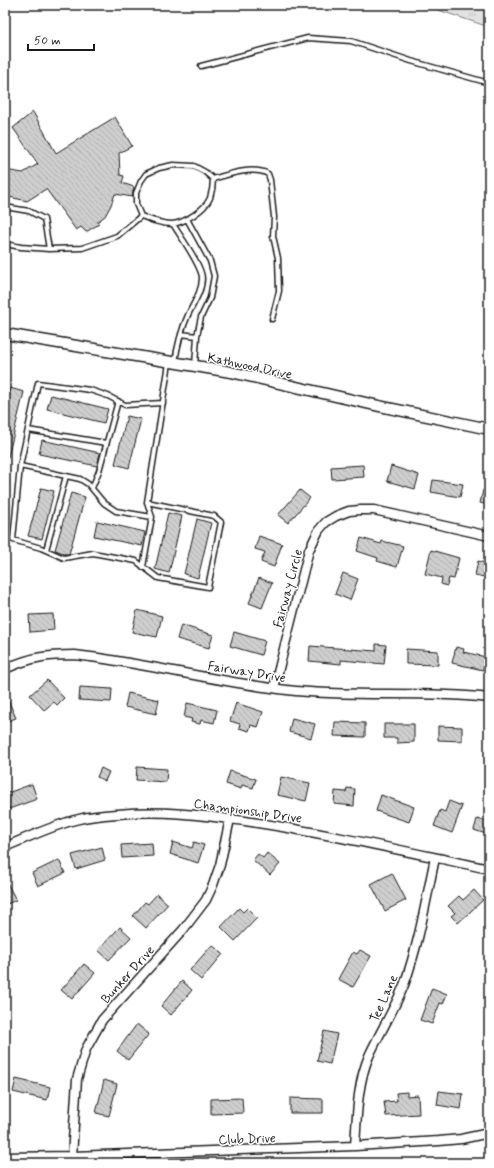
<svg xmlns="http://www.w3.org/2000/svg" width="494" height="1168" viewBox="0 0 494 1168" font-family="Mynerve,sans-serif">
<defs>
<pattern id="grass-tufts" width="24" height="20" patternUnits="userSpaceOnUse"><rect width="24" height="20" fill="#e2e2e2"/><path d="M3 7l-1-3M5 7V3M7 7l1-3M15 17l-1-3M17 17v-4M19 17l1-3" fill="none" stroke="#c1c1c1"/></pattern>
<pattern id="building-back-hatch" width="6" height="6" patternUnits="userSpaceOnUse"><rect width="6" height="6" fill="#cecece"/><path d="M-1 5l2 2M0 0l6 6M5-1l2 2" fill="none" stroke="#b0b0b0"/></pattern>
</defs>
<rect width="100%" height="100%" fill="#fff"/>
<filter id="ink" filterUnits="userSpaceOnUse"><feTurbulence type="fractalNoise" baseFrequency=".025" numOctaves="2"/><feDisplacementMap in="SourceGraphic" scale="8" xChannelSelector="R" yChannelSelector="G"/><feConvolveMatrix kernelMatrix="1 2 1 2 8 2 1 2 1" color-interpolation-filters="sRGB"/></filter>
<g filter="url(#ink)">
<path fill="url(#grass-tufts)" stroke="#7f7f7f" d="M 423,5 L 489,5 L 489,27 Z"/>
<path fill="url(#building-back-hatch)" stroke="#1c1c1c" d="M 33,112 L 56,153 L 115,117 L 132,146 L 119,153 L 120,175 L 124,176 L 122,183 L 134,187 L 132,197 L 115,194 L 111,205 L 105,216 L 97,222 L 99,224 L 86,232 L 81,227 L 76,230 L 46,189 L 27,201 L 5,196 L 5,170 L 23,173 L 38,164 L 13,128 Z
M 10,388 L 24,392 L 8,457 L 5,457 L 5,408 Z
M 51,395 L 108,409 L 104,423 L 47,409 Z
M 127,416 L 141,419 L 129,468 L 115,464 Z
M 42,440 L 100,453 L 97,466 L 39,454 Z
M 363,465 L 364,477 L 332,479 L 331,467 Z
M 391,466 L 419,475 L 415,489 L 387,481 Z
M 433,480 L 463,484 L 460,497 L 431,492 Z
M 41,488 L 54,491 L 42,539 L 28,536 Z
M 300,490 L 310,498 L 288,523 L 278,515 Z
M 483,490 L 489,491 L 489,505 L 480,503 Z
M 71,493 L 85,497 L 69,554 L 66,554 L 55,550 Z
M 168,513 L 182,516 L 169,573 L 155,569 Z
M 197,519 L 211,523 L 198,578 L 184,574 Z
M 97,521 L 145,532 L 142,546 L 94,536 Z
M 259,536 L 282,544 L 274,567 L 261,562 L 265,552 L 255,549 Z
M 361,538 L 381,544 L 382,541 L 403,546 L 397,567 L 377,561 L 378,558 L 357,551 Z
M 431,550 L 459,558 L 454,579 L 449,578 L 447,586 L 441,584 L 442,578 L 425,574 Z
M 478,561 L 489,564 L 489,578 L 475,575 Z
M 343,573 L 358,579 L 350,600 L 335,594 Z
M 259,578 L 272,583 L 262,608 L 249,603 Z
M 137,610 L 162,616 L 157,637 L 132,632 Z
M 53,614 L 54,630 L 30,632 L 29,615 Z
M 181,625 L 213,635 L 209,648 L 177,639 Z
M 234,632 L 265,641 L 261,655 L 230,646 Z
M 376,644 L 386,645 L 384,664 L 341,660 L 341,664 L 309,661 L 310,646 L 376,651 Z
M 456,647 L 464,649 L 463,652 L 486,657 L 483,670 L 452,663 Z
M 406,649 L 438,651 L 438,665 L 406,664 Z
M 47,680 L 64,698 L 57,705 L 54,702 L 44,710 L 30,695 Z
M 80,687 L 112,689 L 111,702 L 79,700 Z
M 5,693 L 16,718 L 5,722 Z
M 128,693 L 159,700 L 156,714 L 125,707 Z
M 187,703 L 217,710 L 214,723 L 201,720 L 200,724 L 191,722 L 192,719 L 184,717 Z
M 236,703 L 263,712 L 258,727 L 251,725 L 249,731 L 239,728 L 240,724 L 230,721 Z
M 292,718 L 315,724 L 311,738 L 289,732 Z
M 335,722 L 365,723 L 365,737 L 334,736 Z
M 384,724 L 414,724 L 414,742 L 397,743 L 397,738 L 384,738 Z
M 438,726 L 462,727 L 462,741 L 438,740 Z
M 137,767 L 167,769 L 166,782 L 136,780 Z
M 101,768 L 109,772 L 105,781 L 97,777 Z
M 230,771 L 256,779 L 253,788 L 242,785 L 241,789 L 226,784 Z
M 281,777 L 310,783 L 306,801 L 277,795 Z
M 32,784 L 37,799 L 9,809 L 5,798 L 5,794 Z
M 347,788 L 355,789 L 354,806 L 334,804 L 335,791 L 346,792 Z
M 381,795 L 414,807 L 409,822 L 376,811 Z
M 449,801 L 462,806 L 452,833 L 434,826 L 440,810 L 445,812 Z
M 477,819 L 489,822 L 489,835 L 474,830 Z
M 173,842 L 192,848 L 194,842 L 204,845 L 198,863 L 170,854 Z
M 152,843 L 153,856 L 122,858 L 121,845 Z
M 102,847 L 105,860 L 76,869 L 72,855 Z
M 267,853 L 280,864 L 270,875 L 253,860 L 258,854 L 263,858 Z
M 59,860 L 65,873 L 38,886 L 32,873 Z
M 392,873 L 406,900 L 385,911 L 371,884 Z
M 5,879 L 16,900 L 5,905 Z
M 474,890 L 483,900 L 458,923 L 451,916 L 455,913 L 448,906 L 459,896 L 463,900 Z
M 157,894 L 168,904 L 146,928 L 133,916 L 145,902 L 148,904 Z
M 239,908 L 243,912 L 247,908 L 257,918 L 235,941 L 221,927 Z
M 120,927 L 131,937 L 109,960 L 98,950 Z
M 212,945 L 223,954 L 201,980 L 190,970 Z
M 360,950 L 371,956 L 353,987 L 338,979 L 353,952 L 357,954 Z
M 84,964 L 95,973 L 72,999 L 61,990 Z
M 182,981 L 192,990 L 171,1015 L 161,1006 Z
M 432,988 L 447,994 L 443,1004 L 440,1003 L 432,1024 L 420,1020 Z
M 137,1024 L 149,1034 L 128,1060 L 117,1051 Z
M 324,1031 L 337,1034 L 330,1064 L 317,1061 Z
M 16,1079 L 50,1087 L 47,1100 L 13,1092 Z
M 104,1080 L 117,1084 L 109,1116 L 96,1113 Z
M 439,1091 L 463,1094 L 461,1109 L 437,1105 Z
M 407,1092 L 407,1096 L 418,1095 L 419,1114 L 386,1116 L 384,1102 L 397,1101 L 396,1093 Z
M 242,1098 L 243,1113 L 211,1114 L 211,1099 Z
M 290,1098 L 323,1099 L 323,1113 L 290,1113 Z"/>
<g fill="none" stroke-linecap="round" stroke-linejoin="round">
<defs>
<path id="service" d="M 201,66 L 308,38 L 351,41 L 411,61 L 489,83
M 213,179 C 229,174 254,166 268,174 L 270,180 L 274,217 L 273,236 L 278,258 L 279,291 L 272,319
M 5,207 L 29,211 L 44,219 L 49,249
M 187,219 L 210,261 L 214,276 L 210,298 L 201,317 L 197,336 L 195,366
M 173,224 C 180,236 202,266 202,278 C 202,292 193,304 188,315 C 181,331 177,347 175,363
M 5,244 L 21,247 L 49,249 L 82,248 L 117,236 L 141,216 L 136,204 L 136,193 L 141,181 L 146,174 L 159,168 L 173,165 L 194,166 L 205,172 L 213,179 C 213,186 212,192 210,198 C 205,210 184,223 172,224 C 161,224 151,220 141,216
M 181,334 L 197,336
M 163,403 L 125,405 L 108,396 L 90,390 L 38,383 L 20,466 L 80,479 L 88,484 L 104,503 L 116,511 L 152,517 L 147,502 L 169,363
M 28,430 L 106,443
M 20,466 L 13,540 L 41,548 L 64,558 L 93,553 L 136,561 L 158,578 L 208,587 L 221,522 L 214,516 L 147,502
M 92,488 L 99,471 L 118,401
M 46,550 L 66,476
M 143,567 L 152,517"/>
<path id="minor" d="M 5,669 C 31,657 47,655 75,655 C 146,663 216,682 287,690 C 354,698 422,690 489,698
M 274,688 L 309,550 L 319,530 L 326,522 L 336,516 L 349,511 L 360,510 L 374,510 L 489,536
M 5,847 C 29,837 53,825 79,819 C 91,816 105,815 118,814 C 162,810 201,815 245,821 C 327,833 408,852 489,869
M 355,1146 C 357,1117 357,1084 369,1056 C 380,1032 394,1010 404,985 C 419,944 426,900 435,858
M 72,1156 L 77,1079 L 86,1049 L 102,1020 L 183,930 L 206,900 L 213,885 L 220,865 L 230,819
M 5,1157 L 72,1156 L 355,1146 L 439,1141 L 461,1139 L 489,1133"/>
<path id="tertiary" d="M 5,334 L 231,372 L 379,406 L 489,429"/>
</defs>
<use href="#service" stroke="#1c1c1c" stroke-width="7"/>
<use href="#minor" stroke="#1c1c1c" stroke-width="11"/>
<use href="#tertiary" stroke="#1c1c1c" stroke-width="13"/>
<use href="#service" stroke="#fff" stroke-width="4"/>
<use href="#minor" stroke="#fff" stroke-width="8"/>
<use href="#tertiary" stroke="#fff" stroke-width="10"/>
</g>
</g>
<g text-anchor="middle" stroke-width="3" stroke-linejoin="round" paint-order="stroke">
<g font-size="13" fill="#1c1c1c" stroke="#fff">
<text transform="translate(250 365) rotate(12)" y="5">Kathwood Drive</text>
<text transform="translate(287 588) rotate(-75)" y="5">Fairway Circle</text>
<text transform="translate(247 671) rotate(9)" y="5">Fairway Drive</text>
<text transform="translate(248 810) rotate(8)" y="5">Championship Drive</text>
<text transform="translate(127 974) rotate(-48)" y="5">Bunker Drive</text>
<text transform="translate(383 998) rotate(-66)" y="5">Tee Lane</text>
<text transform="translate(247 1138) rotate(-2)" y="5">Club Drive</text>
</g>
</g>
<rect width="494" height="1168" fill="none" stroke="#fff" stroke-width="20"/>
<rect x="10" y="10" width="474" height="1148" fill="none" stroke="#1c1c1c" stroke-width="1.5" filter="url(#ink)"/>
<path d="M28 44v6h66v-6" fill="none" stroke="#1c1c1c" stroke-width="2"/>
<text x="34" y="44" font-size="12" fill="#1c1c1c" stroke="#ffffff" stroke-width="3" paint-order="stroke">50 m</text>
</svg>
